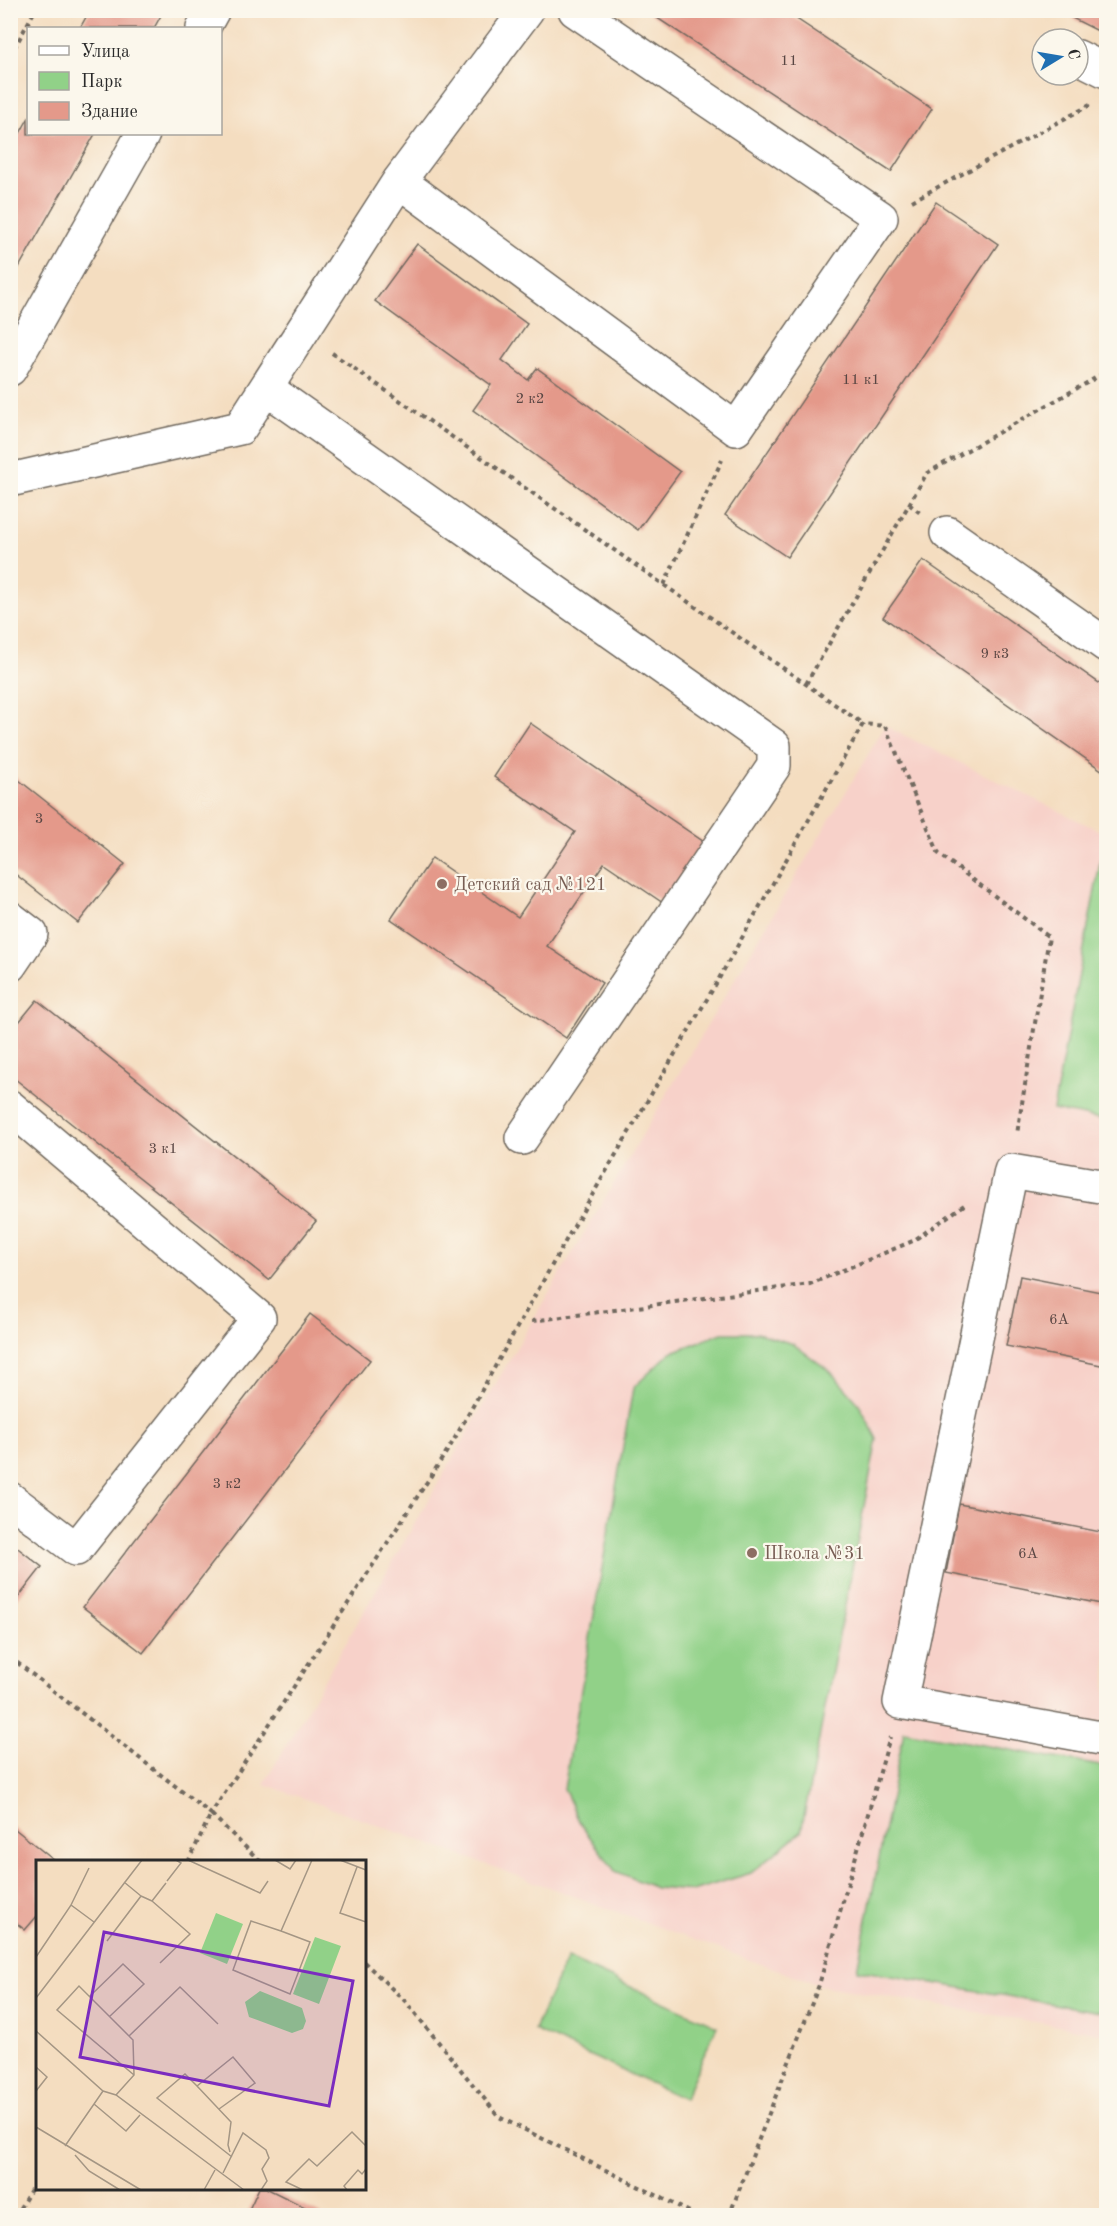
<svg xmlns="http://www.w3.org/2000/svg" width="1117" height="2226" viewBox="0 0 1117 2226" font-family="'Old Standard TT',serif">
<rect width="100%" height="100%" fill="#fbf7ec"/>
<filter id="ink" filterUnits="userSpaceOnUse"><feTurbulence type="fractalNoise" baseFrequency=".0167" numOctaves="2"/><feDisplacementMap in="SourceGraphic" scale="12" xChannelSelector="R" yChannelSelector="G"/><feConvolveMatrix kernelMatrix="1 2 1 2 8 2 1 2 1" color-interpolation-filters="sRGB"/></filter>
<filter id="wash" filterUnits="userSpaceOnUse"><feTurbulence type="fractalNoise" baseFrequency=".008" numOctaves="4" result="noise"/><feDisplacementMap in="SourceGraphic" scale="24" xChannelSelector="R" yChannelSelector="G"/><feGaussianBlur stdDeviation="1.35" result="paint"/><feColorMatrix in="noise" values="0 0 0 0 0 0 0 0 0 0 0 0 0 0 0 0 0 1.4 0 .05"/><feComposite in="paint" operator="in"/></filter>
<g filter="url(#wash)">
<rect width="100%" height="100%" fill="#f4ddc0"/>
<path fill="#f7d1c9" d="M 885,726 L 1106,834 L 1106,2034 L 819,1985 L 264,1784 L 532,1321 Z"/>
<path fill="#91d188" stroke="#5e7e5a" stroke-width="1.5" d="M 1101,859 L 1106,860 L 1106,1120 L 1053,1110 Z
M 722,1333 L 758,1333 L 793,1344 L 831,1372 L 859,1404 L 877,1439 L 801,1832 L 751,1873 L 692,1891 L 656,1888 L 615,1871 L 581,1825 L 564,1789 L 633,1388 L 670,1353 Z
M 904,1731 L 1106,1767 L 1106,2013 L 857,1970 Z
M 567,1958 L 717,2026 L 684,2099 L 534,2030 Z"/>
<g id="blocks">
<path fill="#e4998a" d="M 90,10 L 164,10 L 154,28 L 80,28 Z
M 645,10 L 783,10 L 932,109 L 891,172 Z
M 1075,10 L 1106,10 L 1106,35 L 1072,18 Z
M 28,119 L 28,134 L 95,134 L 10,283 L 10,151 Z
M 936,202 L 998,244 L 787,557 L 725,515 Z
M 417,244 L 527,324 L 502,360 L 528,380 L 537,368 L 680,472 L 638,530 L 473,410 L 491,385 L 375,301 Z
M 923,560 L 1106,688 L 1106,773 L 883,617 Z
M 530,723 L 707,844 L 666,905 L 604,863 L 547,946 L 602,983 L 566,1038 L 391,919 L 432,858 L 518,917 L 575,832 L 494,777 Z
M 10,773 L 125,864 L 78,923 L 10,870 Z
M 37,1000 L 316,1221 L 269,1280 L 10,1075 L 10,1033 Z
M 1020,1276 L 1106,1293 L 1106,1366 L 1006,1346 Z
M 310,1314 L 370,1360 L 143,1653 L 83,1607 Z
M 959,1504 L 1106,1533 L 1106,1605 L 946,1573 Z
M 10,1542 L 42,1567 L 10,1608 Z
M 10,1825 L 56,1862 L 38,1862 L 38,1915 L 25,1930 L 10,1918 Z
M 259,2188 L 266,2188 L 323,2216 L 246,2216 Z"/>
</g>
</g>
<g filter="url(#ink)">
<use href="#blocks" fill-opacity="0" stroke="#71695f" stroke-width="1.5"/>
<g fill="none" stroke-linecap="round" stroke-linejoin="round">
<defs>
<path id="minor" d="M 203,28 L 213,10
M 1078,57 L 1106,71
M 399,181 L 736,429 L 881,218 L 575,10
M 10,369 L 143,134
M 266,388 L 774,746 L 774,766 L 522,1138
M 10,480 L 240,428 L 399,181 L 527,10
M 947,533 L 1106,645
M 10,918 L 31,934 L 10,965
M 10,1107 L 259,1318 L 76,1549 L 10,1499
M 1106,1187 L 1011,1171 L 900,1702 L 1106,1739"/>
</defs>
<use href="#minor" stroke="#71695f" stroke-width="36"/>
<path stroke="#71695f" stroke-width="4" stroke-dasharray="4.5 4.5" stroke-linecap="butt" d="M 10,56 L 35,10
M 912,201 L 1090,105
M 332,353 L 863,724
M 909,504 L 920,513
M 664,585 L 722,460
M 806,684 L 927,473 L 1106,372
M 532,1321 L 810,1284 L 913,1241 L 967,1203
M 10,1657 L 211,1814 L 451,1445 L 570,1233 L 717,982 L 863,724 L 885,726 L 939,854 L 1049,937 L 1017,1134
M 188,1862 L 211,1814 L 261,1862
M 364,1962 L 406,2002 L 499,2117 L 698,2216
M 15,2216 L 38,2178
M 729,2216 L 819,1985 L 890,1737"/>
<use href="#minor" stroke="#fff" stroke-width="33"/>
</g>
</g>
<g fill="#8d6e63" stroke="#fbf7ec" stroke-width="2">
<circle cx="442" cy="884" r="6"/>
<circle cx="752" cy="1553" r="6"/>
</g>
<g text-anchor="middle" stroke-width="4.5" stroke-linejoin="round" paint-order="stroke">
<g font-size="15" fill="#594643">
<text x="789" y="65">11</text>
<text x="861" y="384">11 к1</text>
<text x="530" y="403">2 к2</text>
<text x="995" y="658">9 к3</text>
<text x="39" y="823">3</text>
<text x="163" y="1153">3 к1</text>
<text x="1059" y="1324">6А</text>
<text x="227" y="1488">3 к2</text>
<text x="1028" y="1558">6А</text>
</g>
<g font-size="18" fill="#785e54" stroke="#fbf7ec" text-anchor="start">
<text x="454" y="890">Детский сад №121</text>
<text x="764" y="1559">Школа №31</text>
</g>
</g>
<g transform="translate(36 1860)">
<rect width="330" height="330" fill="#f4ddc0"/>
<path d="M 180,53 L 207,64 L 191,104 L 164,93 ZM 279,77 L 305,86 L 283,144 L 257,134 ZM 224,131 L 266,148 L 270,161 L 267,169 L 256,173 L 213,157 L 209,142 Z" fill="#91d188"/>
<path fill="none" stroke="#a49684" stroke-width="1.5" d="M 152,0 L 224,33 L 232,21M 239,0 L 254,9 L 260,0M 304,0 L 330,10M 321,7 L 304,53 L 330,62M 131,21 L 145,3 L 140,0M 105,36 L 116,41 L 130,23M 116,41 L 154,74 L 124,103M 35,45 L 53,8M 245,71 L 274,82 L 254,134 L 197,110 L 215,61 L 245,71 L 276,0M 71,81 L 105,36 L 88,22M 0,97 L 35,45 L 58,62M 54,136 L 87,104 L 108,124 L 73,157M 0,138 L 106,0M 0,171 L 67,231 L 80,235 L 208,330M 93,176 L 144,127 L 182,164M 0,207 L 11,217 L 0,231M 161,226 L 195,262 L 192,285 L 194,292M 80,235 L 98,215 L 97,180 L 43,126 L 21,150 L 98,215M 58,244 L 90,271 L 104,255M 183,249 L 219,223 L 197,197 L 161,226 L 149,214 L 121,238 L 196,297M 0,267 L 105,330M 29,286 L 67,231M 39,295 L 53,311 L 84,330M 187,313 L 207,273 L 230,290 L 233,298 L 226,309 L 231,321 L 225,330M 168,330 L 179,310M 267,330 L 250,322 L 273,299 L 281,306 L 316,272 L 330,286M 311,330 L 308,326 L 322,310 L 326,314 L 330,309"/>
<path fill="#7b2cbf" fill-opacity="0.15" stroke="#7b2cbf" stroke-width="3" d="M 68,72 L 317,121 L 293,246 L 44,197 Z"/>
<rect width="330" height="330" fill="none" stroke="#2b2b2b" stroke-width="3"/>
</g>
<rect width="1117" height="2226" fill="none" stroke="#fbf7ec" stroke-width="36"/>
<rect x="27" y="27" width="195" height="108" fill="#fbf7ec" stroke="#a8a59f" stroke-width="1.5"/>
<rect x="39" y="46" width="30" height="9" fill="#ffffff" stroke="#a8a59f" stroke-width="1.5"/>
<text x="81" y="57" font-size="18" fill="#2b2b2b">Улица</text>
<rect x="39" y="72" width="30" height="18" fill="#91d188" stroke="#a8a59f" stroke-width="1.5"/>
<text x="81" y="87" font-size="18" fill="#2b2b2b">Парк</text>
<rect x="39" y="102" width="30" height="18" fill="#e4998a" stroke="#a8a59f" stroke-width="1.5"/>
<text x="81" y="117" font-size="18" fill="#2b2b2b">Здание</text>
<g transform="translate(1060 57) rotate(79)"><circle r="28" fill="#fbf7ec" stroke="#a8a59f" stroke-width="1.5"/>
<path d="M0-4.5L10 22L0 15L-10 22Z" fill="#1f6fb2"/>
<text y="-9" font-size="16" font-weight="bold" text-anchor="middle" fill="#2b2b2b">С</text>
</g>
</svg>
